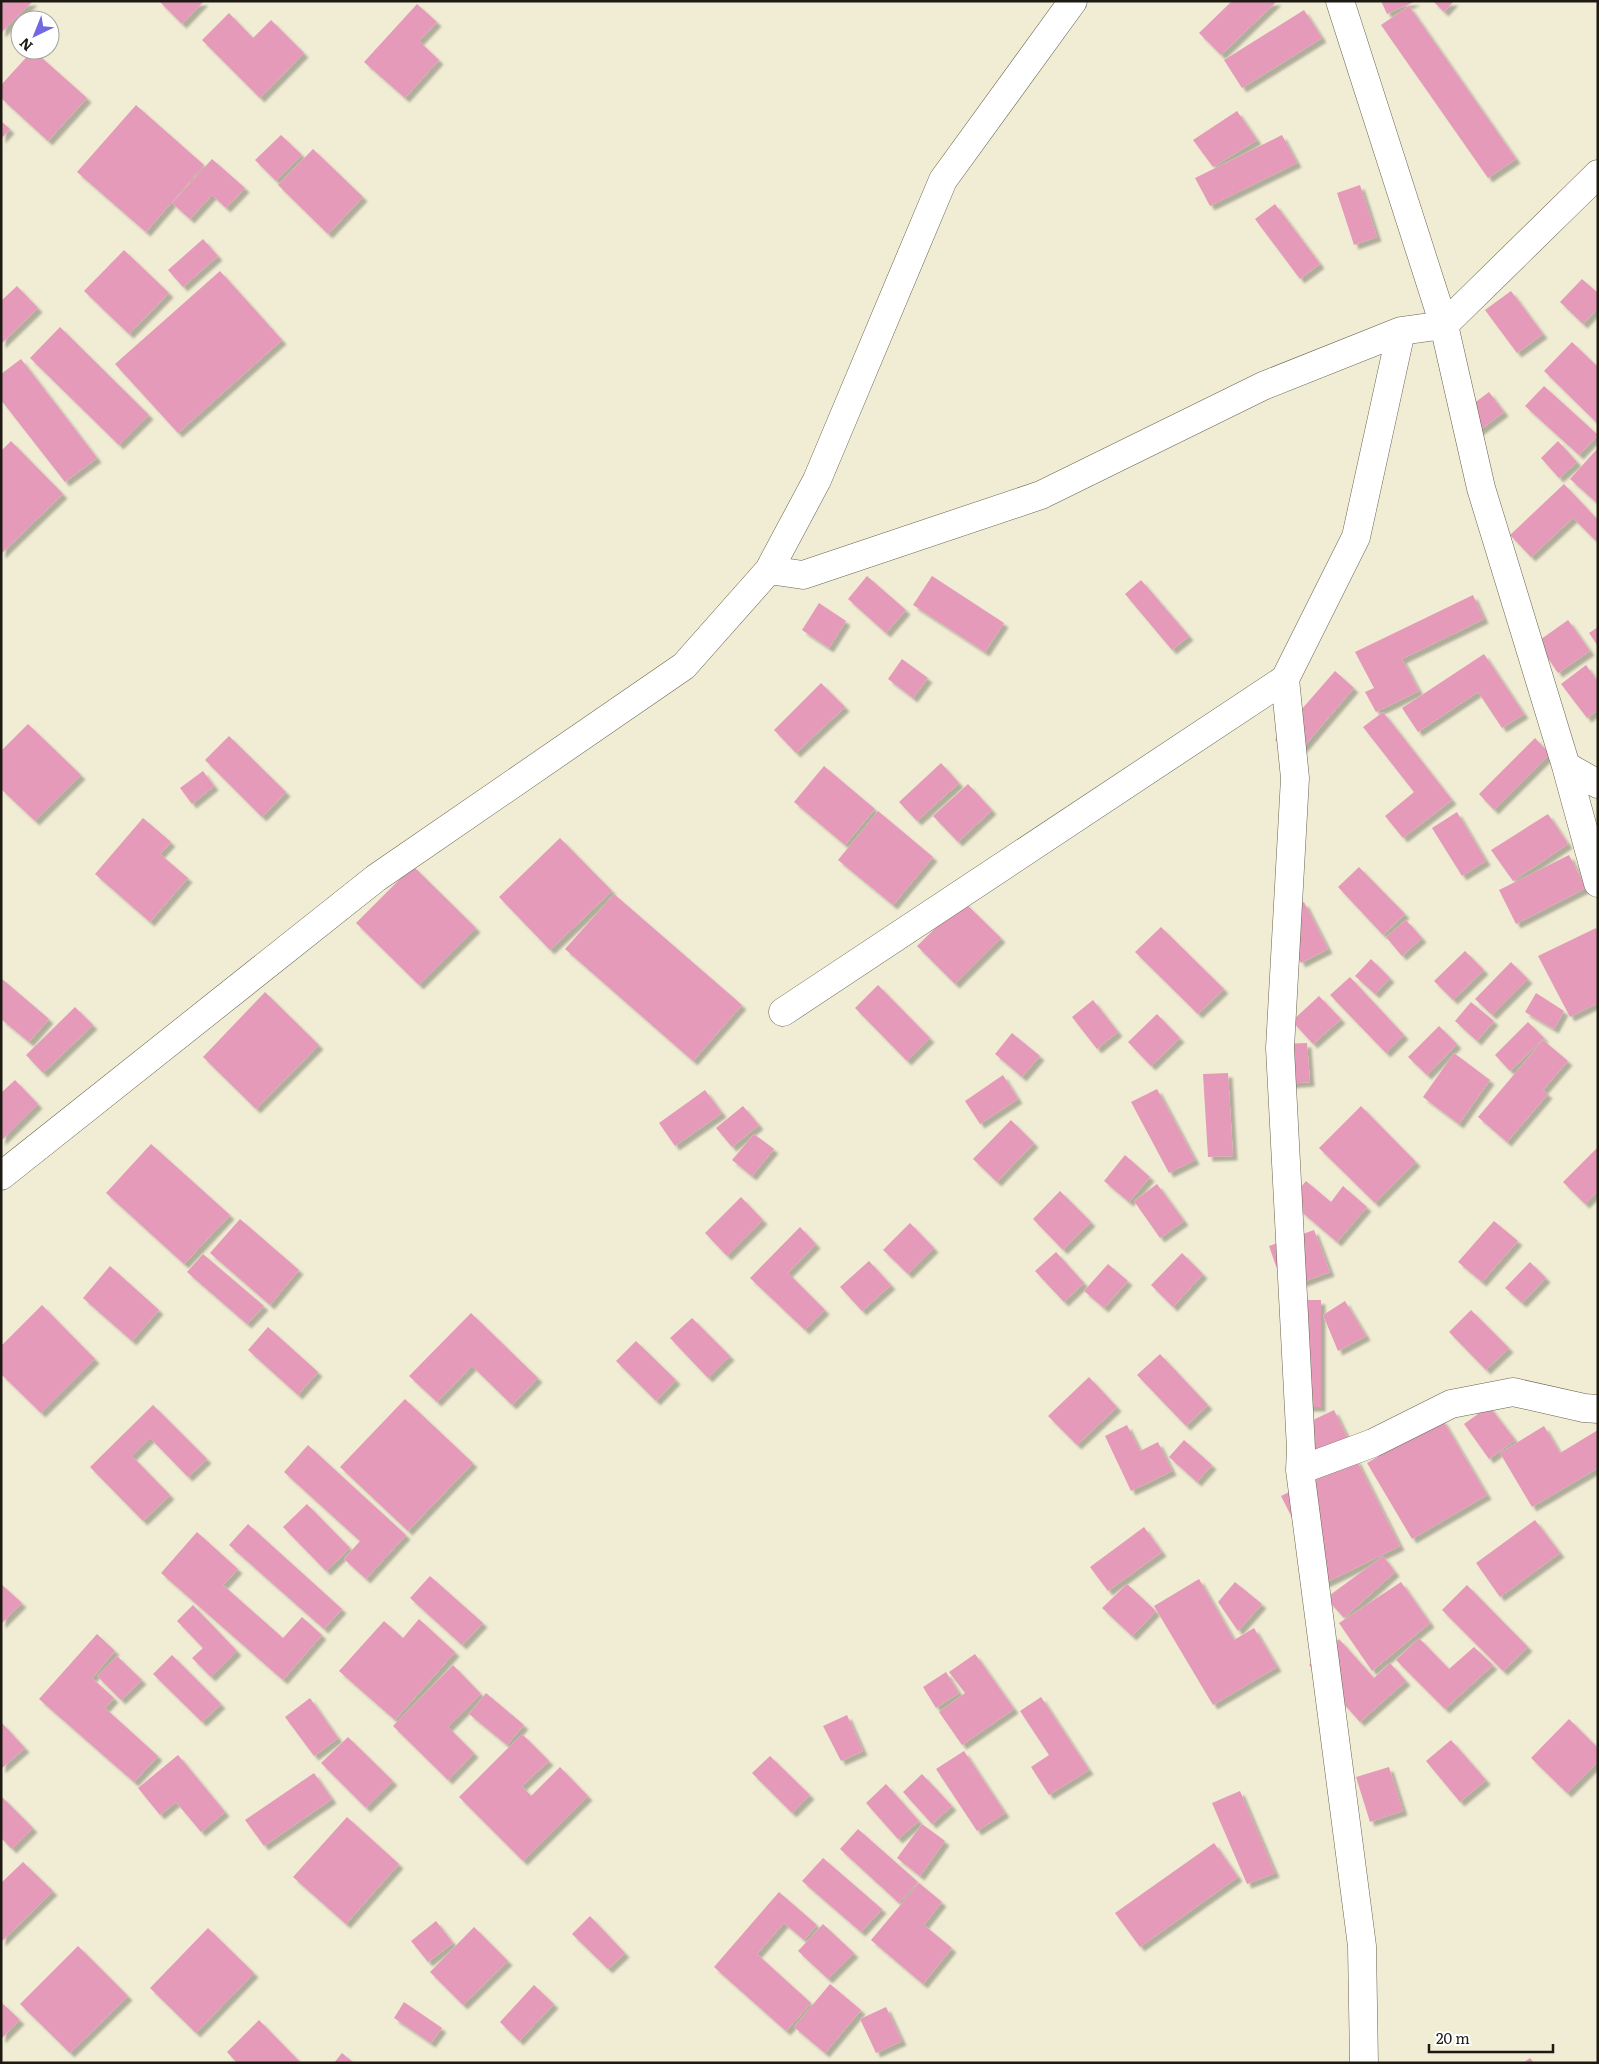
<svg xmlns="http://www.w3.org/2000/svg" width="1599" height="2064" viewBox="0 0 1599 2064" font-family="Literata,serif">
<defs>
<filter id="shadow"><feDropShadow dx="4.5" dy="4.5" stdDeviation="1" flood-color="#0004"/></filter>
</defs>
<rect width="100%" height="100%" fill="#f1ecd4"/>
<path fill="#e69aba" filter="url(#shadow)" d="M 1,1 L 33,1 L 1,33 Z
M 159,1 L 204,1 L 182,24 Z
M 1232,1 L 1277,1 L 1221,55 L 1199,33 Z
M 1381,1 L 1416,1 L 1387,14 Z
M 1433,1 L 1454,1 L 1444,12 Z
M 417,4 L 437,22 L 419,41 L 439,60 L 405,98 L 364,62 Z
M 1409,6 L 1516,159 L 1488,178 L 1381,25 Z
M 1304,10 L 1322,38 L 1242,88 L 1224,60 Z
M 229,13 L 253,38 L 271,20 L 304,53 L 260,98 L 202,40 Z
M 33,50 L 87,98 L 48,141 L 1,98 L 1,85 Z
M 136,105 L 204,165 L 146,232 L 77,172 Z
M 1237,111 L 1257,140 L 1213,167 L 1193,140 Z
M 1,121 L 10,129 L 1,139 Z
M 281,135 L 302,155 L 276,181 L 255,160 Z
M 1282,135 L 1297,163 L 1210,206 L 1195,178 Z
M 313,149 L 363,197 L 328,234 L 278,185 Z
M 212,159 L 245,188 L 226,208 L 212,195 L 190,219 L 172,203 Z
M 1360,185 L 1377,237 L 1354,245 L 1337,193 Z
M 1275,204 L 1320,264 L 1300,279 L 1255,219 Z
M 203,239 L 218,256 L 183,287 L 168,270 Z
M 124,250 L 169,293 L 129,334 L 84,291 Z
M 220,271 L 282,340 L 178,433 L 115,364 Z
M 1582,279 L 1598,293 L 1598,308 L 1583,324 L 1560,302 Z
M 17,286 L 38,308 L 1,344 L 1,301 Z
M 1511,291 L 1543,334 L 1517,353 L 1485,310 Z
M 60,327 L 149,415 L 119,445 L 30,358 Z
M 1572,342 L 1598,367 L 1598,424 L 1544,371 Z
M 21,359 L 97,458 L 65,482 L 1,400 L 1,374 Z
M 1544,386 L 1598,435 L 1579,455 L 1525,406 Z
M 1489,392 L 1504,412 L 1468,439 L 1453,419 Z
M 11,441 L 63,494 L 1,554 L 1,451 Z
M 1558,441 L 1577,462 L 1559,478 L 1541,458 Z
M 1598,448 L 1598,504 L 1570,479 Z
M 1564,484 L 1598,520 L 1598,539 L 1596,541 L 1573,518 L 1531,557 L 1510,535 Z
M 867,576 L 906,610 L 886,633 L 848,599 Z
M 932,576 L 1004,623 L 985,652 L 913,605 Z
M 1141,580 L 1189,636 L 1172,650 L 1125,594 Z
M 1473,595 L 1484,619 L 1402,659 L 1419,691 L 1376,712 L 1365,692 L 1374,688 L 1355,652 Z
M 819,603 L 846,621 L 829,648 L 802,630 Z
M 1568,620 L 1590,651 L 1558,673 L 1537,642 Z
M 1598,627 L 1598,646 L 1589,633 Z
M 1484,654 L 1524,714 L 1502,728 L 1478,692 L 1418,732 L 1402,708 Z
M 902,659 L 928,678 L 913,698 L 888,679 Z
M 1586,665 L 1598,682 L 1598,710 L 1587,718 L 1561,684 Z
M 1335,671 L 1354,688 L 1295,757 L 1275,740 Z
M 821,683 L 845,707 L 796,753 L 774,730 Z
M 1383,712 L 1452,800 L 1403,838 L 1385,816 L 1414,792 L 1363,727 Z
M 28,724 L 81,775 L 35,821 L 1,789 L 1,751 Z
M 229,736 L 286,792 L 262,817 L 205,760 Z
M 1535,738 L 1550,754 L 1494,810 L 1479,794 Z
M 941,763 L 959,783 L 917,821 L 899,802 Z
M 824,766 L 875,809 L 845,845 L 794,802 Z
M 203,771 L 214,786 L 192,804 L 180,788 Z
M 968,784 L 992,810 L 958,842 L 933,816 Z
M 878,811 L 933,857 L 893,905 L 838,860 Z
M 1457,812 L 1486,861 L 1462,876 L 1432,828 Z
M 1548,814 L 1568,844 L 1513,881 L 1491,850 Z
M 143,818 L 171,842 L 160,854 L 188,878 L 150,922 L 95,874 Z
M 560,838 L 612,891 L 550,950 L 499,897 Z
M 1569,855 L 1586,888 L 1516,924 L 1499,890 Z
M 413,866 L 476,928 L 419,985 L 356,923 Z
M 1359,867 L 1405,914 L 1383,935 L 1338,887 Z
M 614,894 L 742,1005 L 693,1061 L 565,949 Z
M 963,901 L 1001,938 L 955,984 L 917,946 Z
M 1304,902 L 1328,949 L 1301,963 L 1276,917 Z
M 1406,920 L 1422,938 L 1402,956 L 1386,937 Z
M 1161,927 L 1224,989 L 1198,1014 L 1135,952 Z
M 1596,928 L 1598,934 L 1598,1003 L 1570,1017 L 1538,956 Z
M 1465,951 L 1484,970 L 1453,1000 L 1434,981 Z
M 1371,959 L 1390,978 L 1375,994 L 1355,976 Z
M 1511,962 L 1528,979 L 1492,1015 L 1475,999 Z
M 1350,977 L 1404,1035 L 1386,1053 L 1330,995 Z
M 1,978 L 49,1019 L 29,1042 L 1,1019 Z
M 878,985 L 930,1038 L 907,1061 L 855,1008 Z
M 265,992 L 319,1045 L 256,1109 L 203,1057 Z
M 1536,993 L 1564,1011 L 1554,1029 L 1525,1012 Z
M 1319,996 L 1341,1019 L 1313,1044 L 1292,1021 Z
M 1093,1000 L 1118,1032 L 1097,1049 L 1072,1017 Z
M 1471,1002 L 1494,1021 L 1477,1041 L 1455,1021 Z
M 75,1007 L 93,1025 L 43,1073 L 26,1055 Z
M 1157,1014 L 1180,1038 L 1151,1066 L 1128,1042 Z
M 1528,1022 L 1544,1038 L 1510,1071 L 1495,1055 Z
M 1439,1026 L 1457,1044 L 1427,1075 L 1408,1057 Z
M 1012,1033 L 1040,1056 L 1022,1077 L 995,1054 Z
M 1543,1040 L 1568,1061 L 1543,1090 L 1548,1094 L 1507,1142 L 1478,1117 Z
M 1307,1043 L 1310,1082 L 1286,1084 L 1282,1044 Z
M 1454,1053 L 1490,1080 L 1459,1124 L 1423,1097 Z
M 1228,1073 L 1233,1156 L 1208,1157 L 1203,1074 Z
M 1003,1075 L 1018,1099 L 980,1124 L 965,1101 Z
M 15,1080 L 38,1104 L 1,1141 L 1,1093 Z
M 1157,1089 L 1195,1160 L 1169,1173 L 1131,1102 Z
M 705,1090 L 722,1113 L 675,1146 L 659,1123 Z
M 743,1106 L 759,1125 L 732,1147 L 716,1128 Z
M 1361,1106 L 1416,1162 L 1375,1203 L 1319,1148 Z
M 1011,1120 L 1034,1143 L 997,1182 L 973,1159 Z
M 754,1134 L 774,1149 L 752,1176 L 732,1160 Z
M 151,1144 L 230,1215 L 184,1264 L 106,1193 Z
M 1598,1147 L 1598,1191 L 1585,1204 L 1563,1182 Z
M 1125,1155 L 1150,1177 L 1129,1202 L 1104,1181 Z
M 1306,1181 L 1331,1202 L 1343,1186 L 1367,1207 L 1337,1242 L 1289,1201 Z
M 1157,1184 L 1184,1221 L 1160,1238 L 1134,1201 Z
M 1060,1191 L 1091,1222 L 1063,1250 L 1033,1219 Z
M 741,1197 L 763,1220 L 727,1256 L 705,1233 Z
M 240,1219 L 299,1270 L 270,1305 L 210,1253 Z
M 1494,1221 L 1518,1241 L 1482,1282 L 1458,1262 Z
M 910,1223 L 934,1248 L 908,1274 L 883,1250 Z
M 800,1227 L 816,1244 L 788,1273 L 825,1310 L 805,1330 L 750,1278 Z
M 1314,1230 L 1330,1272 L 1284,1289 L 1269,1246 Z
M 1056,1252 L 1084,1283 L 1064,1302 L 1035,1271 Z
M 1182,1253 L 1203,1274 L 1173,1307 L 1151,1285 Z
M 203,1254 L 264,1306 L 247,1324 L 187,1272 Z
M 869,1261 L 891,1285 L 862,1311 L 840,1287 Z
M 1530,1262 L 1546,1278 L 1522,1303 L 1505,1288 Z
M 1108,1264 L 1128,1281 L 1104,1308 L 1084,1291 Z
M 110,1266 L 159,1310 L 132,1341 L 83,1298 Z
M 1288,1300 L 1321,1300 L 1321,1407 L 1288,1407 Z
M 1345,1301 L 1366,1336 L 1338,1351 L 1323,1315 Z
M 42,1305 L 95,1359 L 41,1413 L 1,1374 L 1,1346 Z
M 1471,1310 L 1509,1348 L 1486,1370 L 1449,1332 Z
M 471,1313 L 538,1378 L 512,1405 L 472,1366 L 437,1402 L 409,1376 Z
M 692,1318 L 730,1356 L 708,1378 L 670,1338 Z
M 268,1327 L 318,1372 L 298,1395 L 248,1350 Z
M 636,1341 L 676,1380 L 656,1401 L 616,1361 Z
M 1160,1354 L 1208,1405 L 1186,1426 L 1137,1375 Z
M 1089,1377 L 1117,1407 L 1077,1445 L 1048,1416 Z
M 405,1399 L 473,1463 L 408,1531 L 340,1467 Z
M 153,1405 L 207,1459 L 188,1477 L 150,1438 L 132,1456 L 170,1495 L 143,1521 L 90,1467 Z
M 1489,1406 L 1515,1440 L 1489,1459 L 1464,1424 Z
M 1334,1410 L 1349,1441 L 1305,1462 L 1290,1431 Z
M 1442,1419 L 1487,1495 L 1412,1539 L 1367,1463 Z
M 1127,1425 L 1140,1451 L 1158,1442 L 1172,1471 L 1131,1491 L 1105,1436 Z
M 1544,1426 L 1560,1453 L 1598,1430 L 1598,1468 L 1532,1507 L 1500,1453 Z
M 1184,1440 L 1212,1465 L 1197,1482 L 1169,1457 Z
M 308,1445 L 406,1535 L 366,1579 L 344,1559 L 360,1541 L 284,1472 Z
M 1356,1459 L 1400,1546 L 1325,1583 L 1281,1496 Z
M 307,1504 L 350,1548 L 326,1571 L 283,1527 Z
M 1535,1520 L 1560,1553 L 1500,1597 L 1476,1563 Z
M 248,1524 L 342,1609 L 324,1629 L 229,1545 Z
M 1144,1527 L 1162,1552 L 1108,1591 L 1090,1567 Z
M 197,1532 L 238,1569 L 223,1585 L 283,1638 L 302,1617 L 322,1635 L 283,1680 L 161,1573 Z
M 1383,1556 L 1395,1572 L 1344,1618 L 1326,1598 Z
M 430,1576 L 483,1623 L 462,1645 L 410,1598 Z
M 1199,1579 L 1234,1640 L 1254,1628 L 1277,1667 L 1213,1705 L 1154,1606 Z
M 1235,1582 L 1262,1604 L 1238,1631 L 1218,1602 Z
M 1401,1582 L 1430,1623 L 1372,1671 L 1339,1623 Z
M 1,1584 L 22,1603 L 1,1624 Z
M 1127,1584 L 1156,1611 L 1132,1636 L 1102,1608 Z
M 1467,1585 L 1528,1647 L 1503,1671 L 1442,1610 Z
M 193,1605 L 237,1651 L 211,1677 L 192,1658 L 203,1648 L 177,1621 Z
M 419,1619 L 455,1652 L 395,1720 L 339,1671 L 384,1621 L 403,1638 Z
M 97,1634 L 115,1651 L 92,1678 L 114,1698 L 105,1708 L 158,1756 L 134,1782 L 39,1699 Z
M 1419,1638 L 1449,1669 L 1474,1647 L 1493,1665 L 1445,1709 L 1396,1660 Z
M 1339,1639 L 1374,1678 L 1390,1663 L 1406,1681 L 1360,1722 L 1309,1665 Z
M 975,1654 L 1014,1709 L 962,1745 L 939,1712 L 965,1693 L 949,1672 Z
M 172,1655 L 221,1704 L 202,1722 L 153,1674 Z
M 117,1656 L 142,1680 L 121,1700 L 97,1676 Z
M 453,1665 L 481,1694 L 448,1727 L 474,1753 L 448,1780 L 393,1726 Z
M 946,1672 L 959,1693 L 936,1708 L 923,1687 Z
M 486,1693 L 524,1725 L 507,1745 L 469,1714 Z
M 1041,1697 L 1089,1770 L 1049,1795 L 1031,1767 L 1049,1755 L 1020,1711 Z
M 310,1698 L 338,1738 L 314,1756 L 285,1717 Z
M 847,1715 L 863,1751 L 841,1761 L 823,1726 Z
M 1569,1719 L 1598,1748 L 1598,1762 L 1567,1793 L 1531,1758 Z
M 1,1722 L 25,1748 L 1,1769 Z
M 522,1734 L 549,1761 L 522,1786 L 531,1796 L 560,1767 L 588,1796 L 523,1861 L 459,1797 Z
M 348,1737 L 393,1781 L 366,1808 L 321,1763 Z
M 1451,1740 L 1486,1780 L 1460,1802 L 1426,1761 Z
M 964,1751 L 1005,1813 L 977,1831 L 936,1769 Z
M 178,1755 L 225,1812 L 201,1832 L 176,1802 L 160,1815 L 138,1788 Z
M 770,1756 L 810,1795 L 792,1813 L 752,1773 Z
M 1389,1767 L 1403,1811 L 1370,1822 L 1356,1777 Z
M 314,1773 L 332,1799 L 264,1846 L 245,1820 Z
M 922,1774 L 952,1806 L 932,1824 L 903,1792 Z
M 886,1784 L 919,1821 L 898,1839 L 866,1803 Z
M 1240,1791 L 1275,1873 L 1247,1884 L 1212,1803 Z
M 1,1796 L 33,1828 L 12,1849 L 1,1838 Z
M 347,1817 L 399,1864 L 346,1924 L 293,1877 Z
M 922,1824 L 945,1841 L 920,1876 L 897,1858 Z
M 858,1829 L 918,1882 L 899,1903 L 840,1849 Z
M 1214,1843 L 1238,1877 L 1140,1947 L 1115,1913 Z
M 823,1858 L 882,1909 L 861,1932 L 802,1881 Z
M 23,1862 L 53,1891 L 1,1942 L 1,1883 Z
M 919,1883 L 942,1902 L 924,1925 L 952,1948 L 923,1984 L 871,1940 Z
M 779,1892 L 817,1925 L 804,1940 L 784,1923 L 757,1954 L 811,2003 L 786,2031 L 714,1967 Z
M 590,1916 L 625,1953 L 608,1969 L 572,1934 Z
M 436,1921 L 453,1943 L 428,1962 L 411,1941 Z
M 823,1924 L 854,1953 L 828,1979 L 798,1951 Z
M 474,1927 L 508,1961 L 463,2005 L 430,1972 Z
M 208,1928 L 254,1973 L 196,2033 L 150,1988 Z
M 78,1946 L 128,1996 L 70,2053 L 20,2004 Z
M 830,1984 L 861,2010 L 825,2053 L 794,2027 Z
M 534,1985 L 554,2004 L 519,2041 L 500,2022 Z
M 1,2002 L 20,2020 L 1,2039 Z
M 404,2002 L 442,2028 L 431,2043 L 394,2018 Z
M 886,2007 L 902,2041 L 876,2053 L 860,2019 Z
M 259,2020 L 301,2063 L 237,2063 L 227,2052 Z
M 342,2053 L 354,2063 L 334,2063 Z
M 1530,2058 L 1534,2063 L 1523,2063 Z"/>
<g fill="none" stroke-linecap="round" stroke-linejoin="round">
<defs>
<path id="minor" d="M 1340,1 L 1444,325 L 1481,488 L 1566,766 L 1598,883
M 769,570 L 803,575 L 1041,495 L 1263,386 L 1401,331
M 1566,766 L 1598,784
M 783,1012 L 1285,679
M 1,1176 L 376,878 L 684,666 L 769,570 L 817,480 L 943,180 L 1073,1
M 1300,1470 L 1373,1443 L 1451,1404 L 1513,1392 L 1584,1408 L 1598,1409
M 1364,2063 L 1362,1946 L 1300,1470 L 1301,1449 L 1280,1048 L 1295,778 L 1285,679 L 1356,537 L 1401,331 L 1444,325 L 1598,174"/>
</defs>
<use href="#minor" stroke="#68634e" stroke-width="29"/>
<use href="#minor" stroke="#fff" stroke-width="28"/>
</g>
<rect width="1599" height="2064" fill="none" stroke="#1c1a12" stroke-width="5"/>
<g transform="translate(35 35) rotate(223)"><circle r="24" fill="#ffffff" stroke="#a4a3a0"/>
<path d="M0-4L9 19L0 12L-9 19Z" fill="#7268e2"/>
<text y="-8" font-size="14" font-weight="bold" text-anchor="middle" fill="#1c1a12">N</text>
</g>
<path d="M1429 2044v8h124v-8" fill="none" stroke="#1c1a12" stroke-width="2.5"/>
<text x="1436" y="2044" font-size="15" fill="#1c1a12" stroke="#ffffff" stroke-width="4" paint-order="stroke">20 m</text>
</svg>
